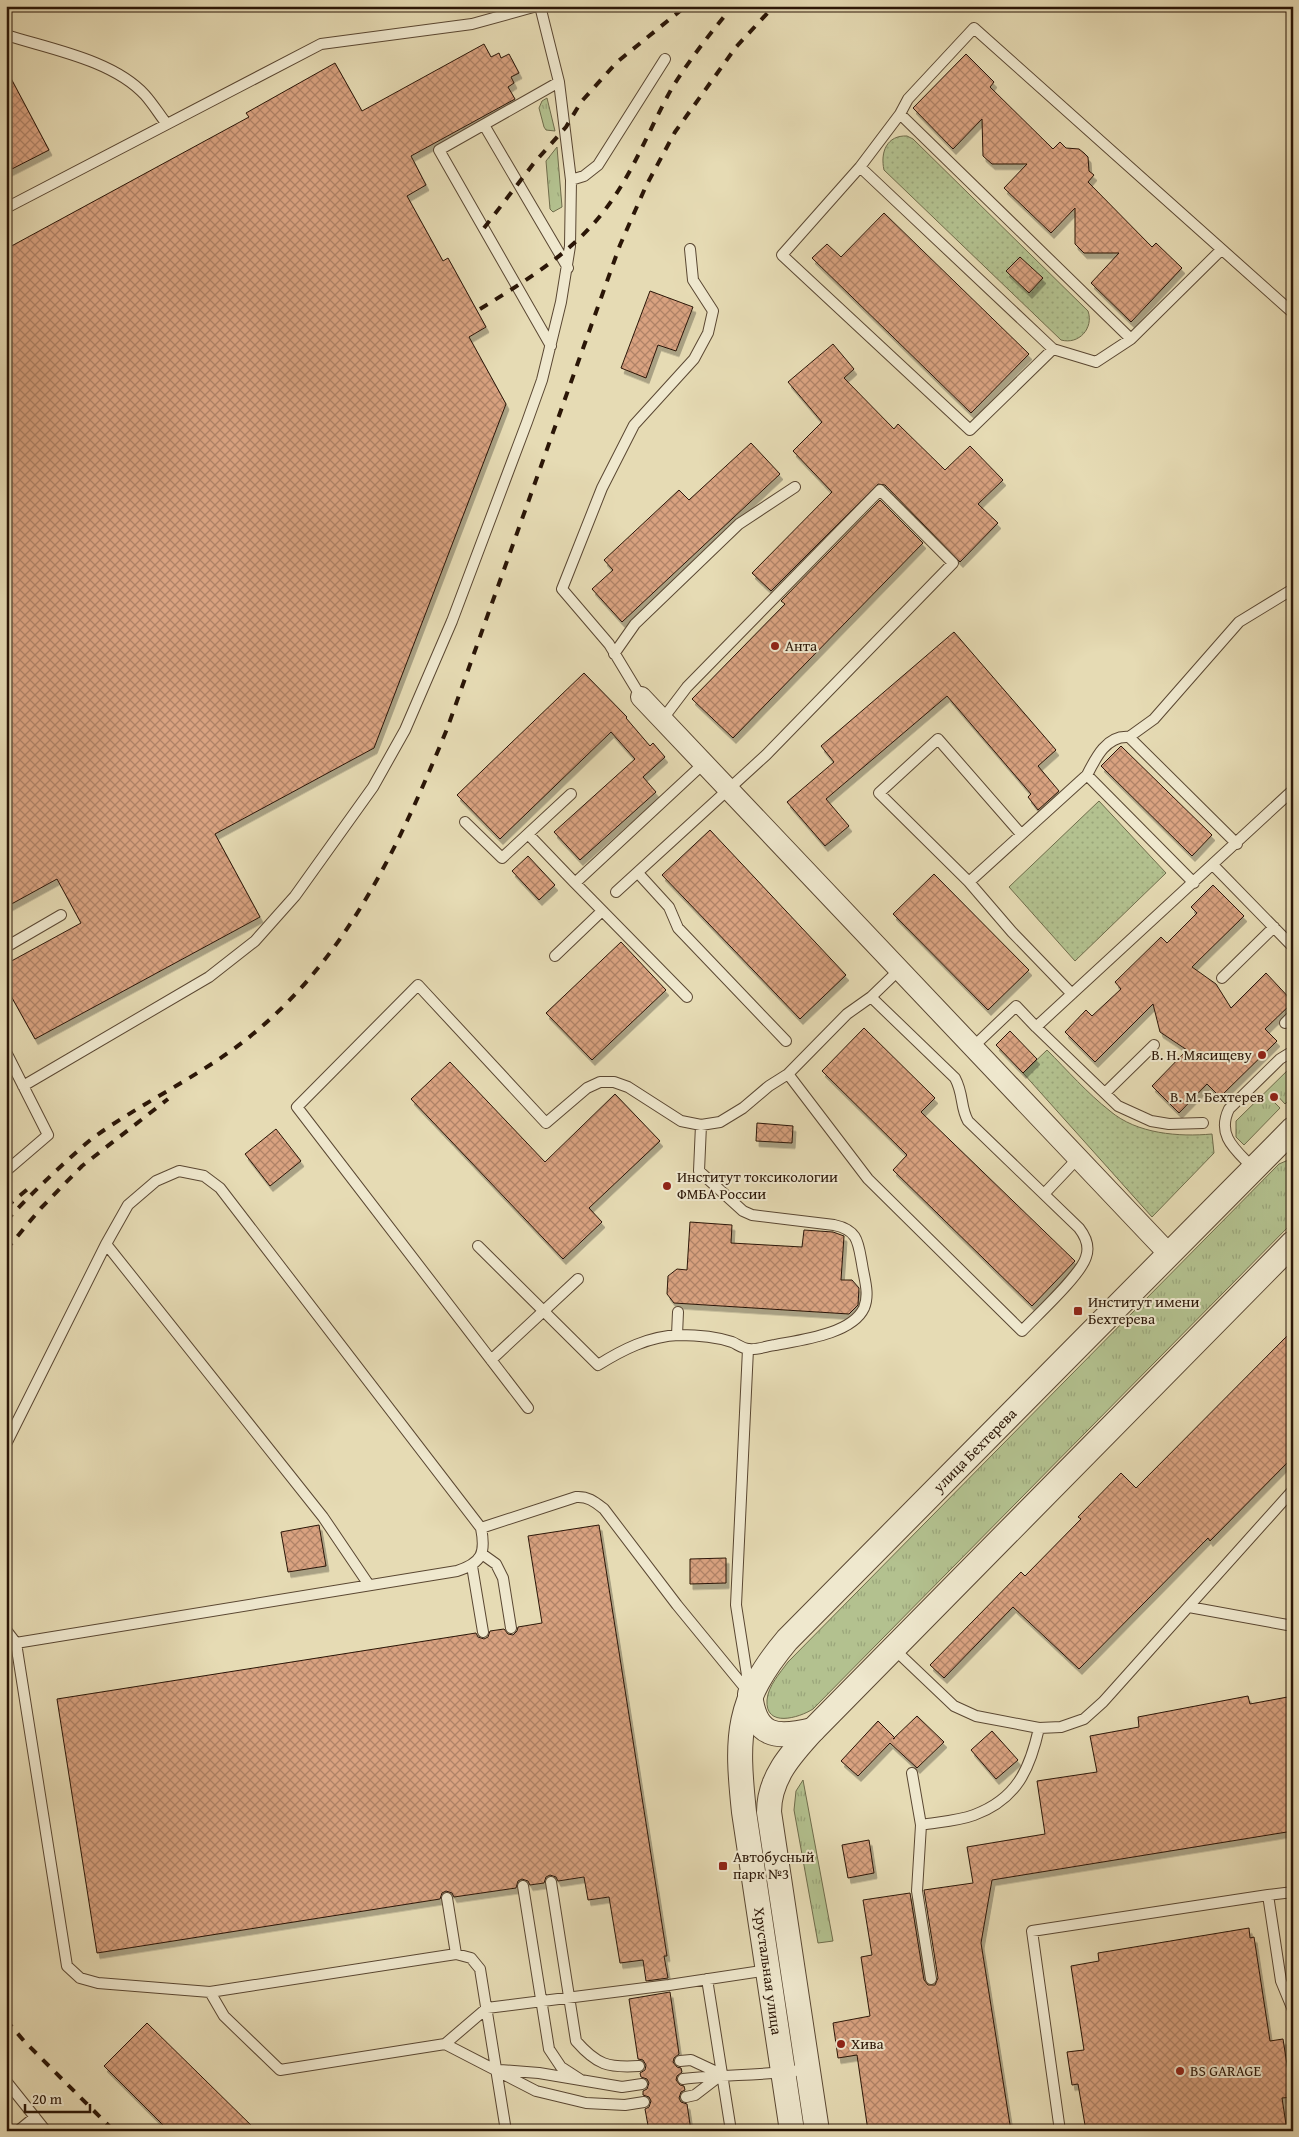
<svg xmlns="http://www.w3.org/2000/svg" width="1299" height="2137" viewBox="0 0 1299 2137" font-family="'Gentium Book Plus',serif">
<defs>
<pattern id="grass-tufts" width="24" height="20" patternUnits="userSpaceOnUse" patternTransform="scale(1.25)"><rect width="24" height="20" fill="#b3c18f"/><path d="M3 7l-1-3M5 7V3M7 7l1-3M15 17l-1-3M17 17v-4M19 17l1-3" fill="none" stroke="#9aa57a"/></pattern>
<pattern id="park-dots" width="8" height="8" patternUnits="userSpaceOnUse" patternTransform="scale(1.25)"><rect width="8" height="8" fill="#b3c18f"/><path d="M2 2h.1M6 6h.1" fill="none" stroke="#9aa57a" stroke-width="1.8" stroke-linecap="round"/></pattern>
<pattern id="building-cross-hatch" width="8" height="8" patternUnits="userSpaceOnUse" patternTransform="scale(1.25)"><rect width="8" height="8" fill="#d9a280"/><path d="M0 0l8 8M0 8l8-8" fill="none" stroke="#b08367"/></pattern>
<filter id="shadow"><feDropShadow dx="3" dy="5.5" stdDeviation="0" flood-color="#0004"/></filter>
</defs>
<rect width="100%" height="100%" fill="#e6dbb4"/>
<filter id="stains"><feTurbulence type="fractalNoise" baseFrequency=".004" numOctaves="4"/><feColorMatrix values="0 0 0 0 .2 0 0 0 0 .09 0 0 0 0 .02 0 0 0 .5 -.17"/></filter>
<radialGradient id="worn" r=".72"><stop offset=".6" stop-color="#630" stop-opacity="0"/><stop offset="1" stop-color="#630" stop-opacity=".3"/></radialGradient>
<path fill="url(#grass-tufts)" stroke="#6f6c4b" d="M 547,98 L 555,131 L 546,130 L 544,127 L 539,108 L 542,101 Z
M 557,147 L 562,207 L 553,212 L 550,209 L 546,161 Z
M 1293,1065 L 1293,1096 L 1285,1104 L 1274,1092 L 1269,1097 L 1280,1108 L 1244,1145 L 1236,1137 L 1236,1121 Z
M 1293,1158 L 1293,1222 L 813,1709 C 799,1718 765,1728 767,1700 C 768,1686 780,1673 788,1662 L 1279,1164 Z
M 803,1780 L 833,1941 L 818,1943 L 794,1810 L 796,1791 Z"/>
<path fill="url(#park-dots)" stroke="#6f6c4b" d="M 907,136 L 913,139 L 1088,311 C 1094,328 1079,345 1061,340 L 884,170 C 880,152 887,135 907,136 Z
M 1099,801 L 1166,873 L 1075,961 L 1009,887 Z
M 1047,1050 C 1067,1070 1087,1093 1110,1111 C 1137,1134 1179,1137 1212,1134 L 1214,1153 L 1152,1217 L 1023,1073 Z"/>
<path fill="url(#building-cross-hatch)" stroke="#2b1607" filter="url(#shadow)" d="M 484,44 L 491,57 L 499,53 L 501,58 L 509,54 L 519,73 L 511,77 L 514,83 L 508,87 L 515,99 L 411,156 L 426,185 L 407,196 L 443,261 L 448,258 L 486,327 L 469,337 L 506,404 L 374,748 L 215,834 L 260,917 L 35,1039 L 6,987 L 6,964 L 81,923 L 57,879 L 6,907 L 6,249 L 249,117 L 246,113 L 335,63 L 362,111 Z
M 966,54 L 994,82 L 990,87 L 1053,149 L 1060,142 L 1066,148 L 1079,149 L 1084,153 L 1088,157 L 1089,171 L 1094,175 L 1088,182 L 1152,247 L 1156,243 L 1182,268 L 1131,322 L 1091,283 L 1119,253 L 1084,253 L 1075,244 L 1075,208 L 1051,233 L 1004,188 L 1027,164 L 992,164 L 983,156 L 982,119 L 953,149 L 913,108 Z
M 6,69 L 49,150 L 6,172 Z
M 884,213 L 1029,354 L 971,413 L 812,258 L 827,244 L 841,257 Z
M 1020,257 L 1043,278 L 1029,293 L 1006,271 Z
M 650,291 L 693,307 L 676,351 L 658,345 L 646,378 L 621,368 Z
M 833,344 L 854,369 L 844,378 L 894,429 L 898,424 L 945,470 L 970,446 L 1003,480 L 978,504 L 998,523 L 960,562 L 885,485 L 878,484 L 771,591 L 752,573 L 832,492 L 793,451 L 822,422 L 788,382 Z
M 751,443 L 780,474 L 622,622 L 592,589 L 613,570 L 604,560 L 679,490 L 689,500 Z
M 880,500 L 923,543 L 733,738 L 692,699 L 785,604 L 781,601 Z
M 954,632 L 1056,750 L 1038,766 L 1059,791 L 1038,810 L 1028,797 L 1031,794 L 947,696 L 826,799 L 849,826 L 825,846 L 787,802 L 834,762 L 821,746 Z
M 584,673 L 627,717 L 626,718 L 650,746 L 653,743 L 665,757 L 643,777 L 656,792 L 580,860 L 554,832 L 635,759 L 611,732 L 500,839 L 457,795 Z
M 1121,746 L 1212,835 L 1192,856 L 1101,766 Z
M 710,830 L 846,975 L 800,1019 L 662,875 Z
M 528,856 L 555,885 L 539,900 L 512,871 Z
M 934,874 L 1029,970 L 988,1010 L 893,914 Z
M 1213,885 L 1244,916 L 1192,967 L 1216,984 L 1231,1008 L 1266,973 L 1293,1002 L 1265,1029 L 1277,1041 L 1220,1097 L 1207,1084 L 1179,1113 L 1152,1086 L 1187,1050 L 1160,1032 L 1153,1004 L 1095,1062 L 1065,1032 L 1086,1010 L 1092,1016 L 1121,989 L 1115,982 L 1161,937 L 1167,943 L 1197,913 L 1191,907 Z
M 621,942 L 666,990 L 592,1060 L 546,1013 Z
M 864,1028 L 935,1098 L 921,1112 L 1075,1261 L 1032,1306 L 893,1170 L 907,1155 L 822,1071 Z
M 1010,1031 L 1037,1059 L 1023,1073 L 996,1045 Z
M 450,1062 L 545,1162 L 615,1094 L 660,1141 L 589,1208 L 602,1222 L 563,1259 L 411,1099 Z
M 757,1123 L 793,1126 L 792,1143 L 756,1141 Z
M 276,1129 L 301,1161 L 270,1186 L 245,1154 Z
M 690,1222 L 732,1225 L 731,1243 L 802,1247 L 804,1230 L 833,1232 L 844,1236 L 841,1280 L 852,1280 L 859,1288 L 858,1305 L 849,1314 L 674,1303 L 667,1294 L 668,1276 L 677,1269 L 687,1270 Z
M 1293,1330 L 1293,1457 L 1210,1541 L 1208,1538 L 1079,1669 L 1013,1607 L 944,1678 L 930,1665 L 1021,1572 L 1025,1576 L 1081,1519 L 1078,1517 L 1121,1473 L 1136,1488 Z
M 319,1525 L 326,1566 L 288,1572 L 281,1532 Z
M 599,1525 L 667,1956 L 664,1956 L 668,1978 L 646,1981 L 643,1960 L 620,1963 L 609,1897 L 588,1900 L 584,1877 L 558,1881 L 556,1877 L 550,1875 L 546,1877 L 544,1883 L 530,1885 L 528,1881 L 522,1879 L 518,1881 L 516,1888 L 454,1897 L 452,1893 L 446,1891 L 442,1893 L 440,1899 L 97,1953 L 57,1699 L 476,1633 L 478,1637 L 484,1639 L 488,1637 L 490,1631 L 504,1629 L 508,1634 L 513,1635 L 517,1631 L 518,1627 L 542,1623 L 528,1536 Z
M 726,1558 L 726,1583 L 690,1584 L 690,1559 Z
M 1248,1696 L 1250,1704 L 1293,1696 L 1293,1831 L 992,1880 L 981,1943 L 1011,2131 L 868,2131 L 857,2055 L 838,2058 L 833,2023 L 870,2016 L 861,1957 L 872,1955 L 863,1900 L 910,1893 L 924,1980 L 928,1985 L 935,1985 L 938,1978 L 924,1890 L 973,1883 L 967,1847 L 1045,1834 L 1037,1781 L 1097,1772 L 1090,1736 L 1139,1727 L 1138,1717 Z
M 917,1716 L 944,1742 L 917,1768 L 890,1743 L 858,1776 L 841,1761 L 878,1721 L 895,1738 L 893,1739 Z
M 992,1731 L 1018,1760 L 996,1779 L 971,1750 Z
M 869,1840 L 874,1873 L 848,1878 L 842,1845 Z
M 1249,1928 L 1250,1938 L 1254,1937 L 1270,2041 L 1283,2039 L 1292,2097 L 1282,2098 L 1287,2131 L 1086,2131 L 1078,2084 L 1072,2085 L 1067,2052 L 1084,2050 L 1071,1966 L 1099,1961 L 1098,1953 Z
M 670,1992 L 679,2054 L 674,2058 L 673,2062 L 677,2067 L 681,2068 L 682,2072 L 677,2076 L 676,2080 L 680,2085 L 684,2086 L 685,2090 L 681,2092 L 679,2098 L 681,2102 L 687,2104 L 691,2131 L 649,2131 L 645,2109 L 649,2107 L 651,2101 L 649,2097 L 643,2095 L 643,2091 L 647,2089 L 649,2083 L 647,2079 L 641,2077 L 640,2073 L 645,2070 L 646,2065 L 643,2060 L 638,2059 L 629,1999 Z
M 147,2023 L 257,2131 L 169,2131 L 104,2066 Z"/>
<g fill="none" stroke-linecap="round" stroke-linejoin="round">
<defs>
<path id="service" d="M 6,35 C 50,49 113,60 145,95 C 153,104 159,114 166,123
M 900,114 L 1131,339
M 484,125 L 568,268
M 860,167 L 1053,349
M 571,180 L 584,176 L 598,165 L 665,59
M 6,208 L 321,44 L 472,24 L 537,6
M 1221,250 L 1131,339 L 1096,362 L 1053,349 L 970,430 L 782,255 L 860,167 L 900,114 L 908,99 L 974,28 L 1293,313
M 551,346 L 439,150 L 559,82
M 614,654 L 635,624 L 739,524 L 795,487
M 641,697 L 609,644 L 562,589 L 602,488 L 634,425 L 694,359 L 708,333 L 713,311 L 693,280 L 690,249
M 1129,737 L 1154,719 L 1239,622 L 1293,589
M 465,822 L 502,858 L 571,794
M 528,834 L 575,883
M 1213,865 L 1293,947
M 638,873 L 669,907 L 678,928 L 786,1041
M 969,882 L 879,793 L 938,739 L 1021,834
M 1194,883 L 1087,775 C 1096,757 1107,735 1129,737 L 1237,844
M 616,892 L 766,755 L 953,563 L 880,490 L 687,687 L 662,720
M 6,947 L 61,915
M 555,956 L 602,911
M 1222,978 L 1274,927
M 1072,994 L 1012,932 L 969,882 L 1087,775
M 687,997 L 575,883 L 703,764
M 1285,1023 L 1293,1015
M 973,1047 L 1016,1006 L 1036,1027
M 6,1052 L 48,1135 L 6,1171
M 788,1074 L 868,1179 L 1022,1331 C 1036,1316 1081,1275 1086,1257 C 1090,1246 1086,1237 1079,1228 L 968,1121 C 960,1107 964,1095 955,1078 L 871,997
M 23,1086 L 209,977 L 255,941 L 295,896 L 373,787 L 405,730 L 452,621 L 527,422 L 542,380 L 561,302 L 570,246 L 571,180 L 559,82 L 540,6
M 1105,1093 L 1154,1045
M 1203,1123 L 1169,1124 L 1151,1121 L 1118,1106 L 1036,1027 L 1293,790
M 1253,1168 C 1236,1150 1216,1136 1229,1109 L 1280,1059 L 1293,1051
M 1044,1194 L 1078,1158
M 106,1244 L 323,1517 L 369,1585
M 478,1246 L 598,1365 C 622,1350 649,1336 679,1335 C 697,1335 714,1336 732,1342 C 737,1344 743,1349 749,1349 C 757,1350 767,1346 775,1345 C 801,1340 852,1334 864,1308 C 870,1294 864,1278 862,1264 C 858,1242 858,1230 834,1225 L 752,1215 L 743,1211 L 699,1171 L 701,1125
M 677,1335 L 678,1312
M 748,1349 L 736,1605 L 749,1688
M 491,1360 L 578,1279
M 528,1408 L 297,1107 L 418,985 L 546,1123 L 587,1088 L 600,1082 L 614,1082 L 628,1087 L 681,1121 L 701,1125 L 720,1122 L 743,1108 L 769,1086 L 788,1074 L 847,1014 L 871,997 L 899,970
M 6,1444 L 106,1244 L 128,1205 L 156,1181 L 179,1171 L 204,1176 L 220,1188 L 481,1528 C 486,1553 482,1563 457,1571 L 16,1643
M 481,1528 L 576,1497 C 588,1496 595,1502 604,1509 L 677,1605 L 750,1694
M 482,1554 L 496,1564 L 503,1578 L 511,1628
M 472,1566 L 483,1632
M 1189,1607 L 1293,1626
M 6,1630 L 16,1643 L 67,1966 L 80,1978 L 98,1983 L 210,1992 L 456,1954 L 471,1958 L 480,1969 L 506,2131
M 893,1648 L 954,1706 L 976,1716 L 1039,1728 L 1061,1727 L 1084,1719 L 1103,1702 L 1293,1490
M 912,1773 L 921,1825 L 917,1891 L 931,1979
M 921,1825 C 938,1822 958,1821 974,1815 C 1017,1799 1030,1769 1039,1728
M 551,1882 L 576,2041 C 597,2065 608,2068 639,2066
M 523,1886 L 549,2049 L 561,2067 L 581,2080
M 1268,1895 L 1293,1892
M 447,1898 L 456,1954
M 707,1979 L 731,2131
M 210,1992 L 224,2016 L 280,2070 L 445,2044 L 536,2091 L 586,2103 L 625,2105 L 644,2102
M 445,2044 L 487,2008 L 669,1985 L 768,1970
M 680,2061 L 691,2060 L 721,2074
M 500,2070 L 539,2073 L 622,2087 L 642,2084
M 683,2079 C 725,2074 767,2076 808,2069
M 6,2081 L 46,2131
M 686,2097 L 695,2095 L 721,2075
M 18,2131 L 35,2117
M 1060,2131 L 1032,1931 L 1268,1895 L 1281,1981 L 1293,2010"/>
<path id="minor" d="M 641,697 L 1169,1254"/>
<g id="tertiary">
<path d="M 750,1694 C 755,1737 775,1739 813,1730"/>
<path id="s1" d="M 792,2131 L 744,1812 C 736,1736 736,1701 787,1640 L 1293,1129"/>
<path d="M 817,2131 L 769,1812 C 769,1778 791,1754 813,1730 L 1293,1243"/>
</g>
</defs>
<use href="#service" stroke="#5a4732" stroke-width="12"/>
<use href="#minor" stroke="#5a4732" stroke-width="22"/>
<use href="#tertiary" stroke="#5a4732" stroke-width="26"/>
<use href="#service" stroke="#efe8ce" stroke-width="10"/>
<use href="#minor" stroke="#efe8ce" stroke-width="20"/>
<use href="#tertiary" stroke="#efe8ce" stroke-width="24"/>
<path stroke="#2b1607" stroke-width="4" stroke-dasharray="9 9" stroke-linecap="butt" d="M 484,228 L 534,163 L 566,127 L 581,102 L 617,62 L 686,6
M 480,309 C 524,282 572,253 604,211 C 633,174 649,129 672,88 C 690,59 711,32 733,6
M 6,1207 L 29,1188
M 6,1221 C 27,1198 48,1178 71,1157 C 79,1150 88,1141 97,1135 C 144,1102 197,1077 243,1042 C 346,962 399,846 447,729 L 620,245 L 646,186 L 675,132 L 736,47 L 774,6
M 6,1250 L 41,1208 L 82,1166 L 168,1099
M 6,2020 L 24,2041 L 114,2131"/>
</g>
<g fill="#8f2418" stroke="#efe8ce" stroke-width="2">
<circle cx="775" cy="646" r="5"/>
<circle cx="1262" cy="1055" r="5"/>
<circle cx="1274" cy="1097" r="5"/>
<circle cx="667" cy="1186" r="5"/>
<rect x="1073" y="1306" width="10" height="10" rx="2.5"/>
<rect x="718" y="1861" width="10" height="10" rx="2.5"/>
<circle cx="841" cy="2044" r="5"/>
<circle cx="1180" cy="2071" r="5"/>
</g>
<g text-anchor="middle" stroke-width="4" stroke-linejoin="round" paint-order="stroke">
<g font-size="15" fill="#2b1607" stroke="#efe8ce" text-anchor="start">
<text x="785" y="651">Анта</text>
<text x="1252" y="1060" text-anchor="end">В. Н. Мясищеву</text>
<text x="1264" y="1102" text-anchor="end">В. М. Бехтерев</text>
<text x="677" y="1182">Институт токсикологии<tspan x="677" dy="17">ФМБА России</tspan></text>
<text x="1088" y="1307">Институт имени<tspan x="1088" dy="17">Бехтерева</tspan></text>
<text x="733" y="1862">Автобусный<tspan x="733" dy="17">парк №3</tspan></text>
<text x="851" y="2049">Хива</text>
<text x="1190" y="2076">BS GARAGE</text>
</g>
<g font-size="15" fill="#2b1607" stroke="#efe8ce">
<text dy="5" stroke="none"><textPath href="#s1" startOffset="774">улица Бехтерева</textPath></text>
<text transform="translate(768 1971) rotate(82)" y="5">Хрустальная улица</text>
</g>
</g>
<rect width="1299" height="2137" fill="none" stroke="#e6dbb4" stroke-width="25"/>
<rect x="8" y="8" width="1284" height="2122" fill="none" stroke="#2b1607" stroke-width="2.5"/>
<rect x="12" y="12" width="1274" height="2112" fill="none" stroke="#2b1607"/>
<path d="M25 2104v8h65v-8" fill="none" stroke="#2b1607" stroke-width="2.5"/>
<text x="32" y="2104" font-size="15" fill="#2b1607" stroke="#efe8ce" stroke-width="4" paint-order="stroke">20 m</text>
<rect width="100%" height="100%" filter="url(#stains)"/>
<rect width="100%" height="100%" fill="url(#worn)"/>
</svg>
